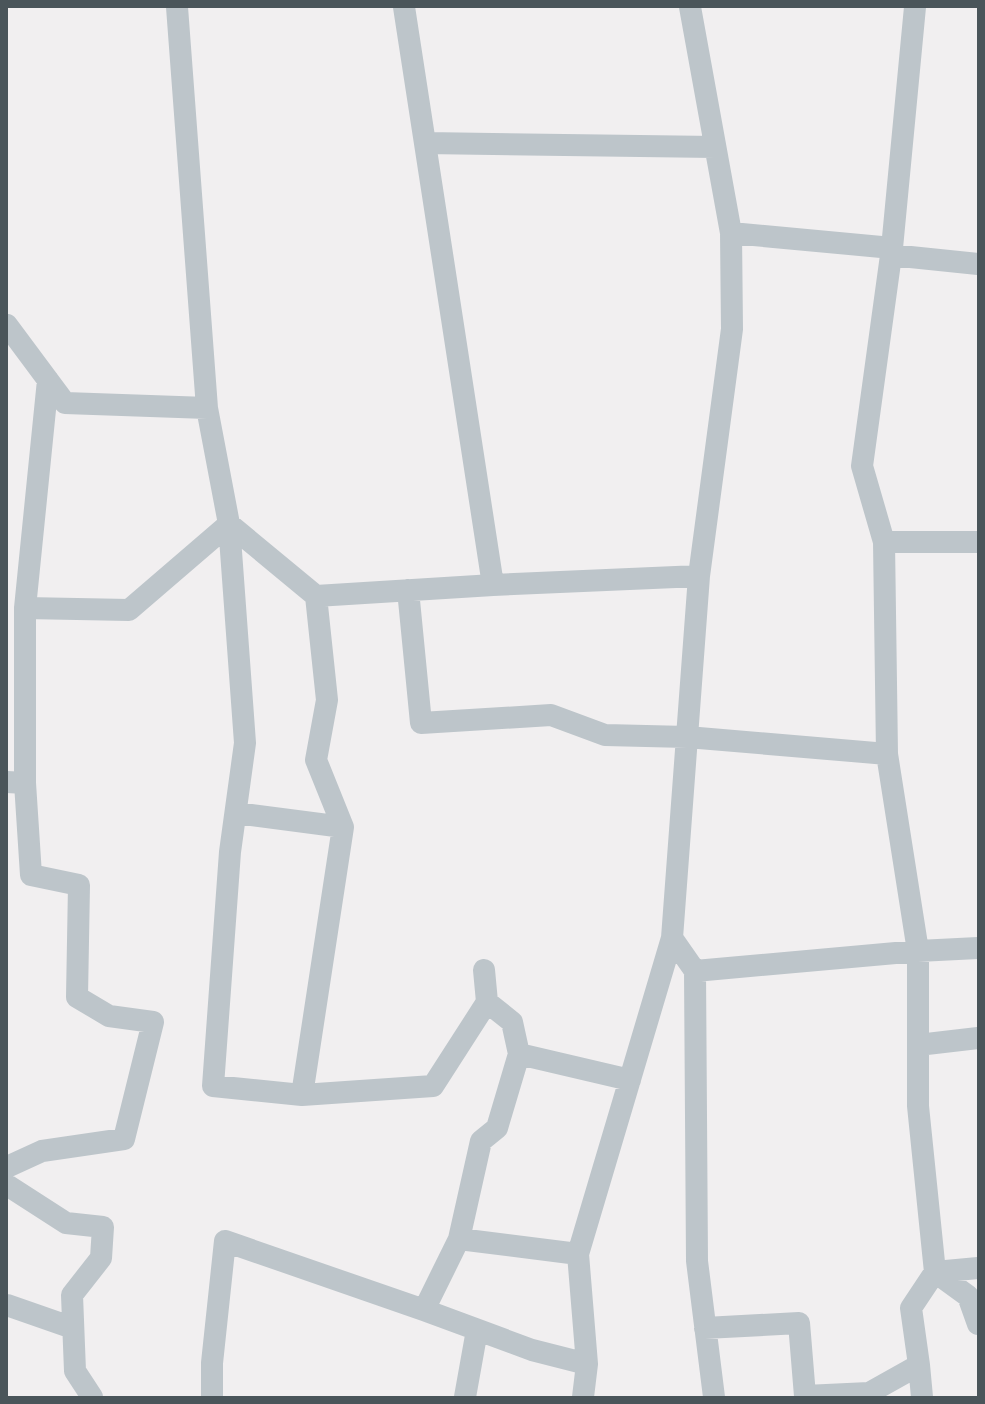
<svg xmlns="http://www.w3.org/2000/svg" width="985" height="1404" viewBox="0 0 985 1404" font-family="Figtree,sans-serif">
<rect width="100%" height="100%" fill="#f1eff0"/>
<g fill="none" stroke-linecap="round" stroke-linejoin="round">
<path stroke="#bdc5ca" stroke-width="22" d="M 177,7 L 207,408 L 229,524 L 316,596 L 493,585
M 404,7 L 493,585 L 699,576 L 732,329 L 731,233 L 892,248
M 690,7 L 731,233
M 915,7 L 892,248 L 862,466 L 884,542 L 887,754 L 918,951 L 918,1106 L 935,1272 L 968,1296 L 978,1324
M 425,143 L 715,147
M 891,255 L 978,264
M 7,325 L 65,403 L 207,408
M 229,524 L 245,743 L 230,852 L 213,1086 L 302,1095 L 433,1086 L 487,1002
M 884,542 L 978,542
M 408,590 L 421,723 L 551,715 L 605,735 L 687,737 L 887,754
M 25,608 L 129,610 L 229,524
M 7,782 L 25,783 L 25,608 L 48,380
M 236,813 L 343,827
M 672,938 L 695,971 L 697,1261 L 714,1397
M 484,970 L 487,1002 L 512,1022 L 519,1054
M 695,971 L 918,951 L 978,948
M 918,1045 L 978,1038
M 302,1095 L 343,827 L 316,760 L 327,700 L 316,596
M 7,1167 L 42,1151 L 124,1139 L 153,1022 L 109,1016 L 77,997 L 79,885 L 31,875 L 25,783
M 7,1185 L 66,1223 L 103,1227 L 101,1258 L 72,1295 L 75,1371 L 92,1397
M 459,1239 L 481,1141 L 497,1128 L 519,1054 L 630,1080
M 7,1305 L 73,1328
M 424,1310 L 459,1239 L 578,1254
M 705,1328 L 799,1323 L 805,1396 L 869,1393 L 919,1365
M 212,1397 L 212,1363 L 225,1241 L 424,1310 L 532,1350 L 587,1364
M 465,1397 L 477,1330
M 583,1397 L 587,1364 L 578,1254 L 672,938 L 699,576
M 922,1397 L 919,1365 L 911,1308 L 935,1272 L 978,1268"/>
</g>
<rect width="985" height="1404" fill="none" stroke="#4a555a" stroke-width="16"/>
</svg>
